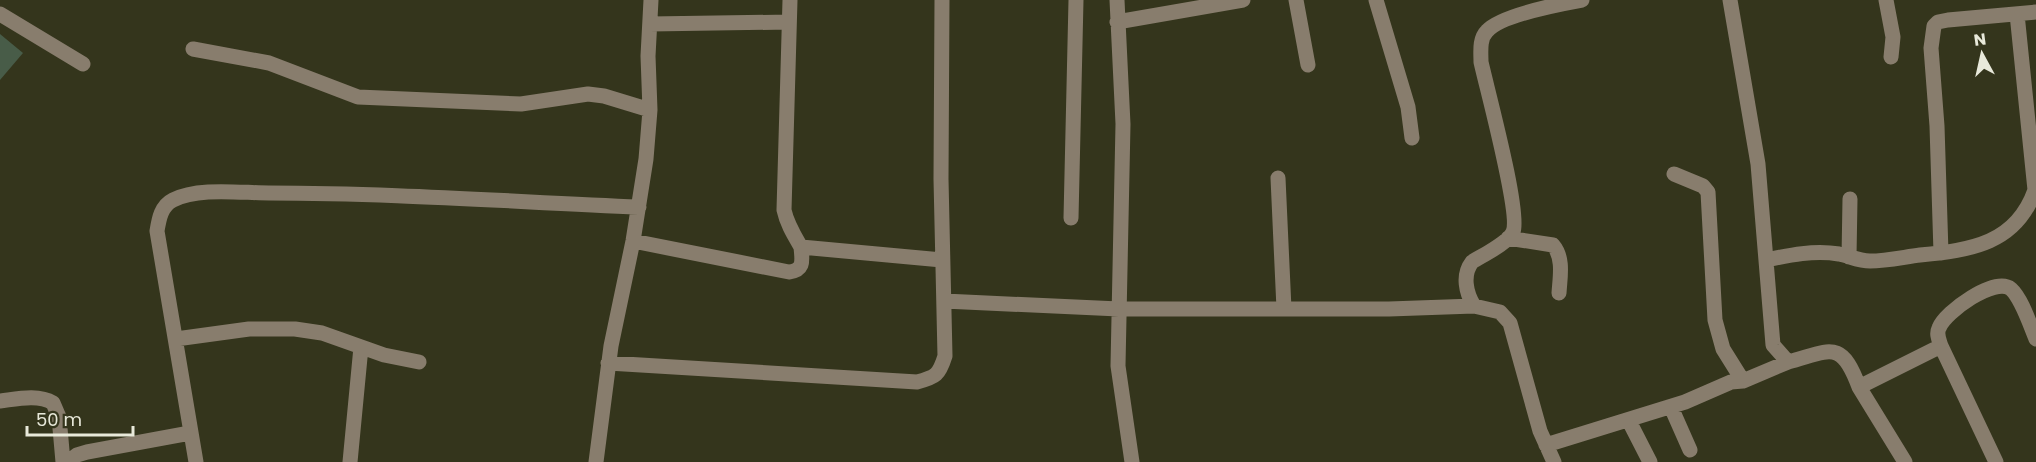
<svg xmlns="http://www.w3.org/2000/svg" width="2036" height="462" viewBox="0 0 2036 462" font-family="Poppins,sans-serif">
<rect width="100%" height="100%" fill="#34351c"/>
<path fill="#485c48" d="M 0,34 L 23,53 L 0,80 Z"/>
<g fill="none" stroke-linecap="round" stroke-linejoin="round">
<path stroke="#887d6d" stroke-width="15" d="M 790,0 L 784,210 C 787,224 794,235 801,247 L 942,260
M 1117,0 L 1123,124 L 1118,366 L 1132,462
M 1296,0 L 1308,65
M 1376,0 L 1408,107 L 1412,138
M 1730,0 L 1758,164 L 1773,345 L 1788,362 C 1830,351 1841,338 1859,387 L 1905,462
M 1886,0 L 1893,37 L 1891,57
M 0,14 L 83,64
M 1117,22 L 1243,0
M 650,24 L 789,22
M 193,49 L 269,63 L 358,97 L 521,104 L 588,94 L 604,96 L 650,110
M 1278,178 L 1284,309
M 1071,218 L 1076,0
M 1508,238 L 1553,245 C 1564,258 1560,277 1559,293
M 633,241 L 789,272 C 805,270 802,260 801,247
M 1941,253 L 1937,126 L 1931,48 L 1934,26 L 1938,22 L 1948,20 L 2036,12
M 1849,257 L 1850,199
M 1766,260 C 1790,255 1814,250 1839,254 C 1849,256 1859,261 1870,261 C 1886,261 1904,257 1920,255 C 1971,250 2016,244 2035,190 L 2017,14
M 944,301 L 1119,309 L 1389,309 L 1474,306
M 176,339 L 249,329 L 295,329 L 322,333 L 384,355 L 419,362
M 1941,346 C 1939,340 1936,334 1939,328 C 1945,312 1995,276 2011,289 C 2022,299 2030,325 2036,339
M 608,363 L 917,382 C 936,377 939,375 945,356 L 941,179 L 942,0
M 1743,381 L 1788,362
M 1859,387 L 1941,346 L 1996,462
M 0,401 C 17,399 38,394 53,403 L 59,417 L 63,462
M 1671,407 L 1690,450
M 1629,421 L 1650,462
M 1546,445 L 1685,402 L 1731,382 L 1743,381 L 1723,349 L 1715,320 L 1708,192 L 1703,186 L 1674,174
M 68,462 L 77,455 L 87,452 L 190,433
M 196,462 L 157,231 C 159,219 161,206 173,200 C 198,187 241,193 269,193 C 392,193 516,202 639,207
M 350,462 L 361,347
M 596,462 L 611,346 L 633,241 L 646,159 L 650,110 L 648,56 L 651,0
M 1554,462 L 1540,431 L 1510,323 L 1500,312 L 1474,306 C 1466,293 1462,275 1472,262 C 1483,255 1508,243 1513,232 C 1521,214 1487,89 1481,62 C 1481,52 1479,39 1487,31 C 1501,15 1560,4 1582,0"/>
</g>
<g transform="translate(1982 54) rotate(352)" stroke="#34351c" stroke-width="4.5" paint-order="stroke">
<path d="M0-4.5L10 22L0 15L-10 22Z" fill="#e8e9da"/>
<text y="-9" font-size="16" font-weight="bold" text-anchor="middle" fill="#e8e9da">N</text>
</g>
<path d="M27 426v9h106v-9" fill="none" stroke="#e8e9da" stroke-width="3"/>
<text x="36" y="426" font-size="18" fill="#e8e9da" stroke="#34351c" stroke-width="4.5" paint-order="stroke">50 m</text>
</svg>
